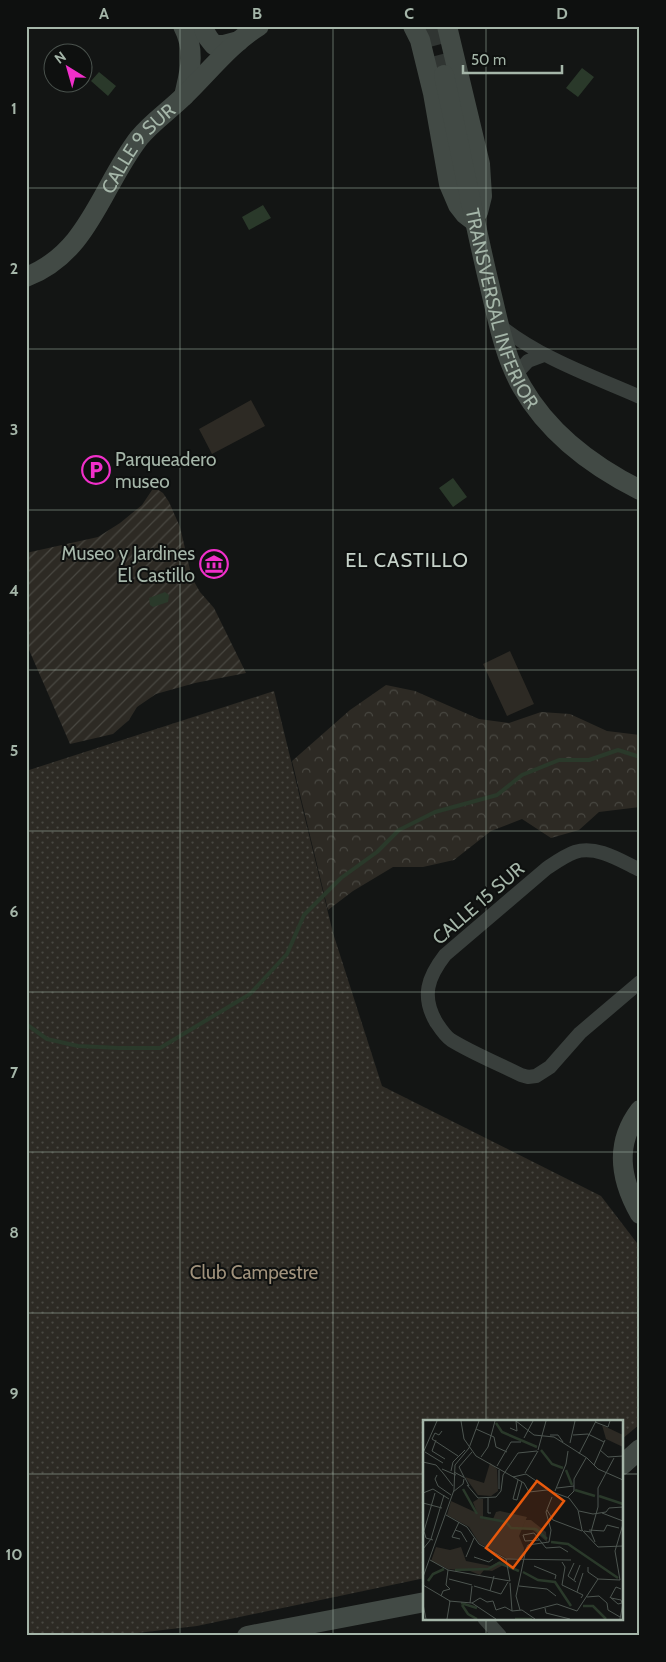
<svg xmlns="http://www.w3.org/2000/svg" width="666" height="1662" viewBox="0 0 666 1662" font-family="Cabin,sans-serif">
<defs>
<pattern id="forest-crowns" width="20" height="18" patternUnits="userSpaceOnUse" patternTransform="scale(1.25)"><rect width="20" height="18" fill="#2d2a24"/><path d="M2 6a3 3 0 1 1 6 0M12 15a3 3 0 1 1 6 0" fill="none" stroke="#484741"/></pattern>
<pattern id="park-dots" width="8" height="8" patternUnits="userSpaceOnUse" patternTransform="scale(1.25)"><rect width="8" height="8" fill="#2d2a24"/><path d="M2 2h.1M6 6h.1" fill="none" stroke="#484741" stroke-width="1.8" stroke-linecap="round"/></pattern>
<pattern id="garden-furrows" width="10" height="10" patternUnits="userSpaceOnUse" patternTransform="scale(1.25)"><rect width="10" height="10" fill="#2d2a24"/><path d="M-1 1l2-2M0 10L10 0M9 11l2-2" fill="none" stroke="#484741"/></pattern>
</defs>
<rect width="100%" height="100%" fill="#131514"/>
<path fill="#2d2a24" d="M 251,400 L 265,426 L 212,454 L 199,429 Z
M 510,651 L 534,704 L 507,716 L 483,664 Z"/>
<path fill="url(#forest-crowns)" d="M 386,685 L 415,691 L 479,719 L 509,723 L 541,712 L 570,714 L 607,731 L 640,735 L 640,807 L 599,812 L 579,830 L 551,838 L 522,819 L 491,831 L 454,860 L 423,867 L 393,867 L 353,891 L 328,910 L 292,761 L 350,710 Z"/>
<path fill="url(#park-dots)" d="M 274,691 L 333,933 L 382,1086 L 601,1196 L 640,1247 L 640,1424 L 622,1439 L 622,1421 L 425,1421 L 425,1578 L 197,1626 L 112,1636 L 26,1636 L 26,771 Z"/>
<path fill="url(#garden-furrows)" d="M 154,487 L 163,493 L 169,502 L 180,527 L 192,578 L 200,592 L 214,608 L 246,673 L 195,683 L 156,694 L 137,707 L 129,720 L 113,734 L 70,744 L 26,643 L 26,553 L 98,537 L 120,523 L 142,505 Z"/>
<path fill="#2a392a" d="M 582,68 L 594,77 L 578,97 L 566,88 Z
M 99,72 L 116,86 L 108,96 L 91,81 Z
M 263,205 L 271,218 L 249,230 L 242,217 Z
M 453,478 L 467,497 L 453,507 L 439,488 Z
M 165,592 L 169,595 L 168,602 L 153,607 L 150,605 L 149,598 Z"/>
<g fill="none" stroke-linecap="round" stroke-linejoin="round">
<path stroke="#2a392a" stroke-width="4" d="M 26,1024 L 47,1039 L 78,1046 L 119,1048 L 160,1048 L 250,994 L 287,954 L 304,915 L 341,878 L 377,852 L 399,830 L 435,812 L 497,795 L 522,775 L 559,760 L 589,760 L 618,750 L 640,757"/>
<path stroke="#303532" stroke-width="20" stroke-dasharray="20 10" stroke-linecap="butt" d="M 431,26 L 444,75"/>
<path stroke="#393f3c" stroke-width="14" d="M 499,325 C 540,358 592,376 640,397
M 515,375 L 528,361 L 544,355
M 640,870 C 621,861 597,845 575,852 C 566,855 556,862 547,868 L 445,955 C 428,977 421,996 436,1022 C 440,1028 445,1036 451,1040 C 472,1053 499,1064 521,1075 L 528,1077 L 536,1076 L 550,1067 L 580,1033 L 640,982
M 484,1618 L 500,1636"/>
<g stroke="#424a45" stroke-width="20">
<path d="M 183,26 C 196,51 190,70 184,96"/>
<path d="M 204,26 C 204,34 209,39 214,45 L 224,45 L 239,41"/>
<path d="M 413,26 L 420,40 L 433,93 L 449,184 L 458,205 L 465,214 L 474,221"/>
<path d="M 447,26 L 480,164 L 482,196 L 478,212"/>
<path id="s1" d="M 444,75 C 459,143 472,211 488,279 C 497,315 503,354 522,387 C 549,434 592,466 640,490"/>
<path id="s2" d="M 26,277 C 89,253 101,187 139,138 C 152,122 170,110 184,96 C 208,73 230,44 259,26"/>
<path d="M 640,1110 C 614,1144 620,1179 640,1214"/>
<path d="M 622,1465 L 640,1449"/>
<path d="M 247,1636 L 425,1602"/>
</g>
</g>
<path fill="none" stroke="#a5b6a9" stroke-width="1" stroke-opacity="0.55" d="M 180,26 L 180,1636M 333,26 L 333,1636M 486,26 L 486,1421M 26,188 L 640,188M 26,349 L 640,349M 26,510 L 640,510M 26,670 L 640,670M 26,831 L 640,831M 26,992 L 640,992M 26,1152 L 640,1152M 26,1313 L 640,1313M 26,1474 L 425,1474M 622,1474 L 640,1474M 486,1618 L 486,1636"/>
<defs>
<symbol id="parking-ring" viewBox="-11 -11 22 22"><circle r="9.5" fill="#0e100f" stroke="#f12fca" stroke-width="1.5"/><path d="M-3.5-5.5H1a3.5 3.5 0 0 1 0 7H-1V5.5H-3.5ZM-1-3.4V-.6H.8a1.4 1.4 0 0 0 0-2.8Z" fill="#f12fca"/></symbol>
<symbol id="museum-ring" viewBox="-11 -11 22 22"><circle r="9.5" fill="#0e100f" stroke="#f12fca" stroke-width="1.5"/><path d="M0-6L6-3V-2H-6V-3ZM-5-1h2V3h-2ZM-1-1h2V3h-2ZM3-1h2V3H3ZM-6 4H6V6H-6Z" fill="#f12fca"/></symbol>
</defs>
<g fill-rule="evenodd">
<use href="#parking-ring" x="80" y="454" width="32" height="32"/>
<use href="#museum-ring" x="198" y="548" width="32" height="32"/>
</g>
<g text-anchor="middle" stroke-width="4" stroke-linejoin="round" paint-order="stroke">
<g font-size="19" fill="#a5b6a9" stroke="#0e100f">
<text dy="7" stroke="none"><textPath href="#s2" startOffset="174">CALLE 9 SUR</textPath></text>
<text dy="7" stroke="none"><textPath href="#s1" startOffset="241">TRANSVERSAL INFERIOR</textPath></text>
<text transform="translate(478 903) rotate(-41)" y="7">CALLE 15 SUR</text>
</g>
<g font-size="19" fill="#a5b6a9" stroke="#0e100f" text-anchor="start">
<text x="115" y="466">Parqueadero<tspan x="115" dy="22">museo</tspan></text>
<text x="195" y="560" text-anchor="end">Museo y Jardines<tspan x="195" dy="22">El Castillo</tspan></text>
</g>
<g font-size="19" fill="#a1927c" stroke="#0e100f">
<text x="254" y="1279">Club Campestre</text>
</g>
<g font-size="20" letter-spacing="1" fill="#c6d2c9" stroke="#0e100f">
<text x="407" y="567">EL CASTILLO</text>
</g>
</g>
<g transform="translate(423 1420)">
<rect width="200" height="200" fill="#131514"/>
<path d="M 67,43 L 74,49 L 75,71 L 68,76 L 55,75 L 42,57 L 61,63 Z" fill="#2d2a24"/>
<path d="M 102,100 L 108,100 L 123,112 L 124,122 L 110,110 L 99,108 Z" fill="#2d2a24"/>
<path d="M 179,5 L 200,15 L 200,27 L 183,19 ZM 55,79 L 60,79 L 60,99 L 70,99 L 73,92 L 77,91 L 104,97 L 96,116 L 101,128 L 100,138 L 85,139 L 56,123 L 46,107 L 24,95 L 28,81 L 54,93 L 50,82 ZM 13,127 L 27,130 L 38,127 L 43,141 L 68,146 L 77,141 L 82,144 L 69,151 L 61,150 L 57,155 L 47,151 L 25,149 L 8,141 Z" fill="#2d2a24"/>
<path fill="none" stroke="#2a392a" stroke-width="2.5" d="M 73,3 L 79,12 L 114,27M 118,30 L 129,44 L 140,48M 143,50 L 149,65M 40,69 L 54,94M 152,70 L 172,76M 176,76 L 200,84M 57,97 L 83,102 L 88,108 L 113,109 L 124,119M 128,122 L 145,124 L 195,158M 32,150 L 65,149 L 76,143 L 96,151M 100,152 L 115,160 L 132,162 L 148,186M 5,161 L 10,154 L 21,149M 38,183 L 54,188M 39,185 L 45,194 L 54,199M 160,186 L 170,186 L 183,199M 92,199 L 109,199"/>
<path fill="none" stroke="#4d5550" stroke-width="1" d="M 38,1 L 41,19 L 53,36 L 101,63 L 106,72 L 124,70 L 146,78 L 155,90 L 159,110 L 175,127 L 200,126M 93,1 L 111,15 L 131,17 L 164,38 L 175,49 L 200,60M 172,2 L 185,7 L 187,1M 87,8 L 94,11 L 93,1M 53,9 L 71,17 L 73,27 L 84,32M 127,15 L 135,15 L 140,22M 150,15 L 165,14 L 181,22M 101,18 L 110,1M 9,19 L 12,13 L 16,15 L 19,11M 9,19 L 35,36M 13,20 L 9,31 L 22,39M 147,23 L 152,1M 115,30 L 123,1M 177,30 L 185,37 L 200,36M 2,32 L 20,43M 0,33 L 14,1M 156,34 L 173,1M 58,37 L 65,27 L 72,1M 0,42 L 13,45 L 20,53M 171,45 L 182,20M 74,46 L 88,22 L 98,22M 19,49 L 33,55M 28,51 L 30,42 L 42,30M 31,52 L 42,58 L 46,66M 20,53 L 30,66M 102,53 L 115,31M 14,55 L 12,59 L 15,66 L 28,75M 41,57 L 36,47 L 49,32M 90,57 L 103,54 L 125,69M 95,60 L 90,79 L 94,80 L 99,62M 44,65 L 55,78 L 73,77 L 78,71 L 80,55 L 95,33 L 114,31M 134,68 L 151,66M 76,69 L 76,50M 132,71 L 143,44 L 145,31M 30,72 L 40,64 L 41,59M 0,73 L 10,69 L 26,79M 145,77 L 151,71 L 151,59 L 163,38M 65,78 L 65,93 L 68,93M 0,83 L 19,88M 124,90 L 130,100 L 159,111M 156,91 L 170,94 L 183,92 L 186,88 L 200,87M 179,93 L 200,101M 23,95 L 44,107 L 56,124 L 83,139 L 148,140M 36,102 L 29,117 L 37,119M 0,108 L 3,118 L 10,120M 32,110 L 38,112 L 44,122M 166,110 L 181,111 L 184,105 L 196,108M 1,111 L 12,73M 161,111 L 168,112 L 172,122M 168,112 L 175,87 L 175,68 L 191,38M 116,120 L 102,121 L 100,115 L 111,113 L 123,128 L 137,127 L 145,132M 0,129 L 8,119 L 21,75M 43,137 L 51,118M 51,137 L 66,142 L 70,139M 83,139 L 87,161M 7,140 L 25,150 L 87,161M 139,142 L 142,147 L 139,165 L 160,175 L 158,178M 151,143 L 145,156 L 153,162M 111,146 L 133,155 L 132,159M 165,147 L 165,152 L 175,159M 0,157 L 31,70 L 32,45 L 46,28 L 56,1M 26,159 L 49,165M 151,160 L 157,145M 87,163 L 89,191M 0,165 L 27,181 L 24,199M 51,166 L 78,174 L 85,162M 96,166 L 124,169 L 133,176M 67,171 L 71,156M 154,172 L 160,153M 18,176 L 20,171 L 27,169 L 23,165 L 25,150M 164,177 L 176,176 L 184,183M 187,177 L 195,184 L 199,183 L 198,180 L 188,178M 187,178 L 193,167 L 198,169M 26,181 L 49,183 L 73,199M 47,183 L 49,166M 49,183 L 57,178 L 64,182 L 70,181 L 73,190 L 82,187 L 89,191 L 99,190 L 112,199M 184,183 L 185,190 L 197,197M 0,184 L 3,199M 122,188 L 123,193 L 147,199M 97,190 L 93,176 L 103,129 L 105,125 L 126,122 L 128,110 L 123,92 L 129,77M 107,191 L 134,184 L 154,191 L 175,159 L 197,160 L 192,131 L 200,104M 197,199 L 200,183"/>
<path fill="#e8590c" fill-opacity="0.15" stroke="#e8590c" stroke-width="2.5" d="M 114,61 L 141,81 L 90,148 L 63,128 Z"/>
<rect width="200" height="200" fill="none" stroke="#a5b6a9" stroke-width="2.5"/>
</g>
<rect width="666" height="1662" fill="none" stroke="#0e100f" stroke-width="55"/>
<g transform="translate(68 68) rotate(323)"><circle r="24" fill="#0e100f" stroke="#4a524d"/>
<path d="M0-4L9 19L0 12L-9 19Z" fill="#f12fca"/>
<text y="-8" font-size="14" font-weight="bold" text-anchor="middle" fill="#a5b6a9">N</text>
</g>
<path d="M463 65v8h99v-8" fill="none" stroke="#a5b6a9" stroke-width="2.5"/>
<text x="471" y="65" font-size="15" fill="#a5b6a9" stroke="#0e100f" stroke-width="4" paint-order="stroke">50 m</text>
<rect x="28" y="28" width="610" height="1606" fill="none" stroke="#a5b6a9" stroke-width="2"/>
<g font-size="16" text-anchor="middle" font-weight="bold" fill="#a5b6a9">
<text x="104" y="19">A</text>
<text x="257" y="19">B</text>
<text x="409" y="19">C</text>
<text x="562" y="19">D</text>
<text x="14" y="114">1</text>
<text x="14" y="274">2</text>
<text x="14" y="435">3</text>
<text x="14" y="596">4</text>
<text x="14" y="756">5</text>
<text x="14" y="917">6</text>
<text x="14" y="1078">7</text>
<text x="14" y="1238">8</text>
<text x="14" y="1399">9</text>
<text x="14" y="1560">10</text>
</g>
</svg>
